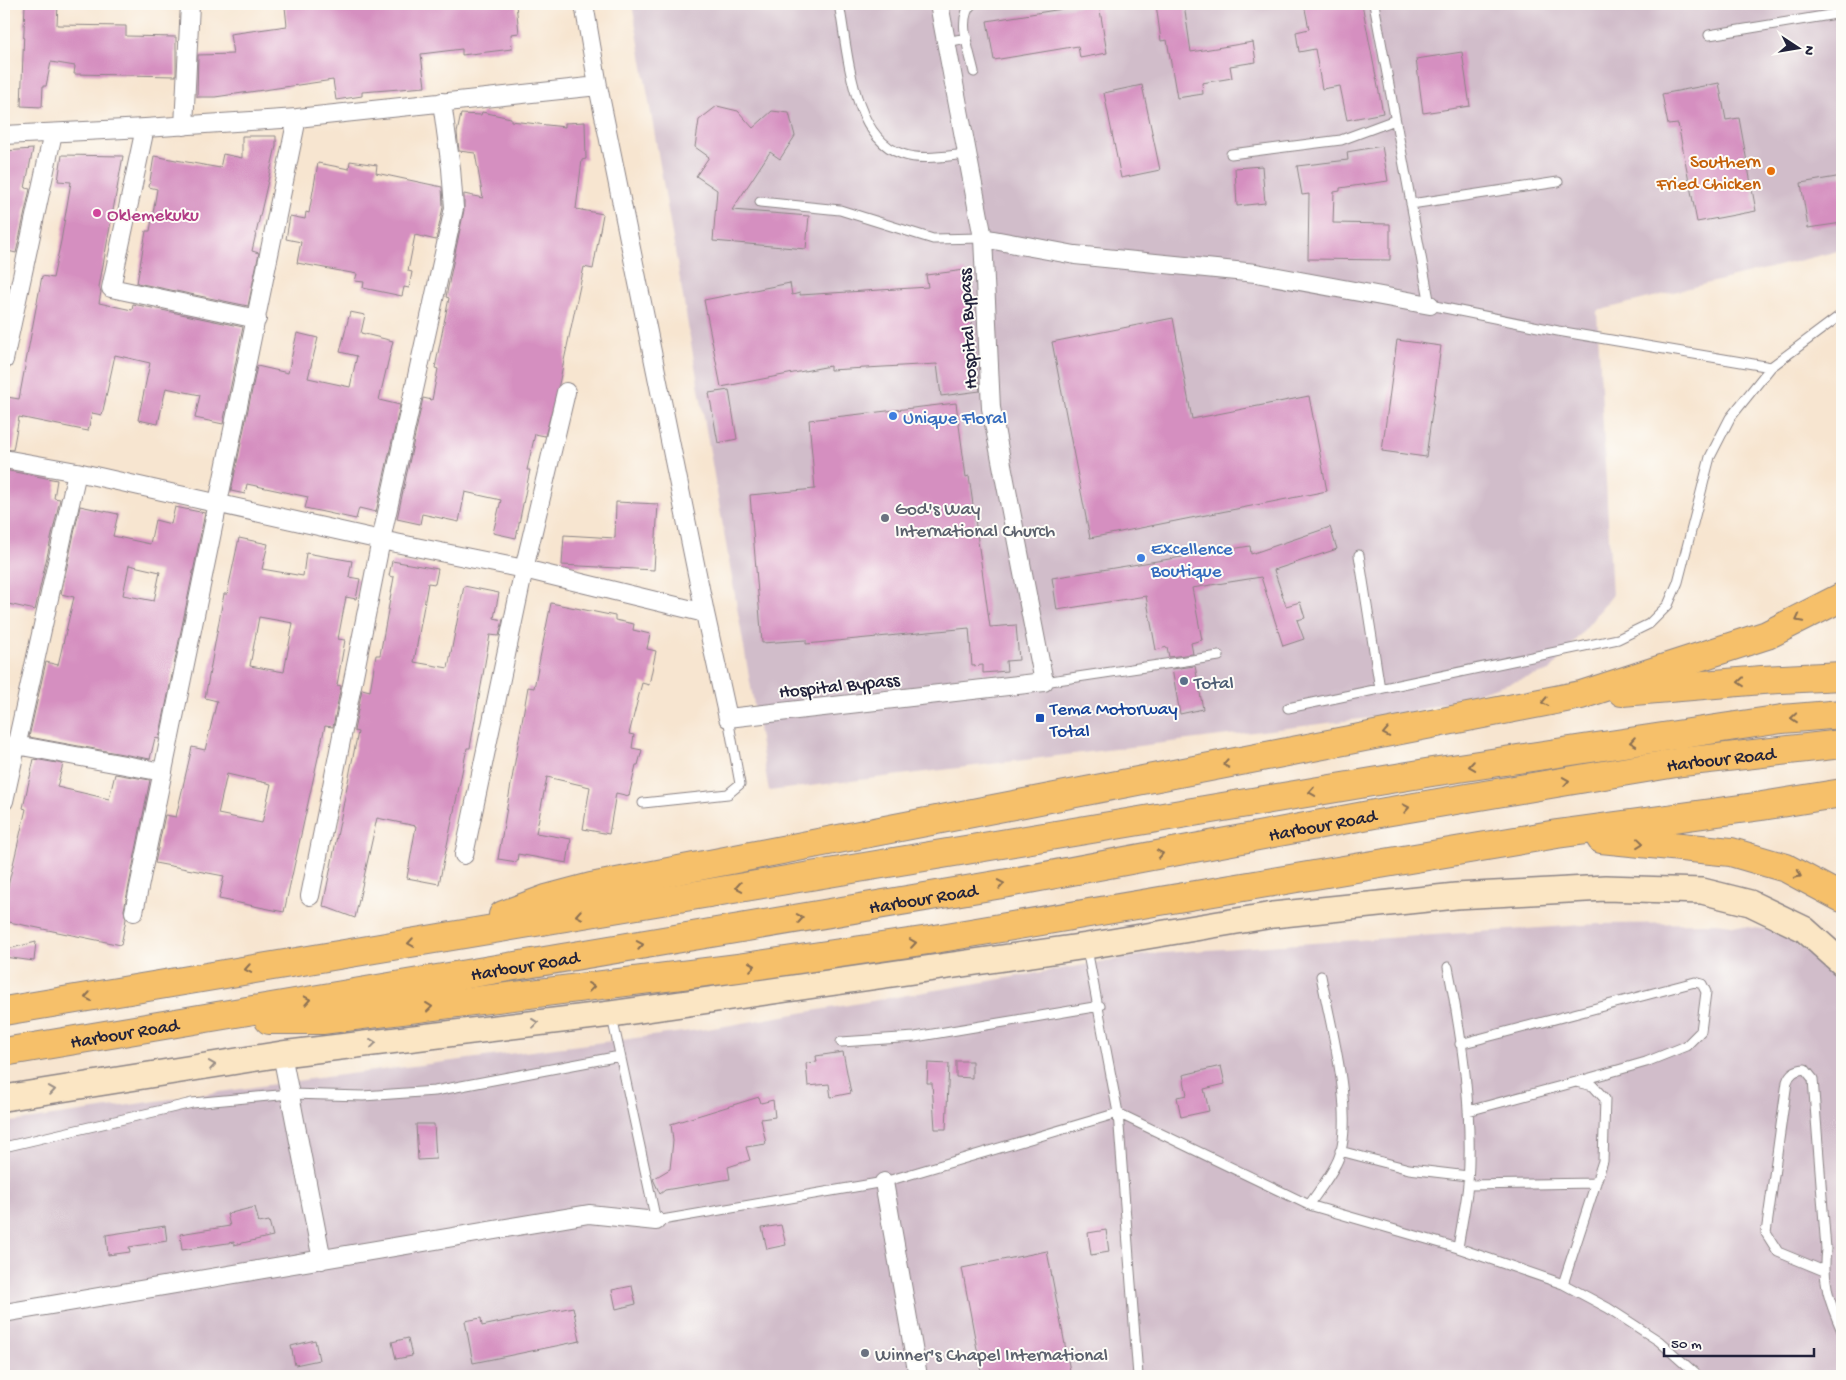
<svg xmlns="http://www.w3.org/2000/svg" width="1846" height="1380" viewBox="0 0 1846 1380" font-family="'Gochi Hand',sans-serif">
<rect width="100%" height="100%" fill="#fdfcf7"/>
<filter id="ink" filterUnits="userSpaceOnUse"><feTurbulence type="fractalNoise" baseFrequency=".02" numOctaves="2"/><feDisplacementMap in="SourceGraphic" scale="10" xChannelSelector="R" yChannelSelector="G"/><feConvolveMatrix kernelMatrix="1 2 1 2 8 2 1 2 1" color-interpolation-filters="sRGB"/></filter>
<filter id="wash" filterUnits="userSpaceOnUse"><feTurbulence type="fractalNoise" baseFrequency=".0096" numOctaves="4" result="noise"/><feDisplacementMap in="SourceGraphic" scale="20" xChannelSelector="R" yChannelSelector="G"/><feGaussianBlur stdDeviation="1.12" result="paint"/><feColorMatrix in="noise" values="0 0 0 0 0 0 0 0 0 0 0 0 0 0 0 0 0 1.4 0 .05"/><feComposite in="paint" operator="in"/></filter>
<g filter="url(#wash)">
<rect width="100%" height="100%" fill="#f7e5d0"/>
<path fill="#d1bdca" d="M 632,4 L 1842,4 L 1842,250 L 1597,311 L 1612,596 L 1550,671 L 1410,713 L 769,791 Z
M 1716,923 L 1770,930 L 1802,947 L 1840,983 L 1842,988 L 1842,1376 L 4,1376 L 4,1123 L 310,1079 L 707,1029 L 1149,954 L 1599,924 Z"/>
<g id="blocks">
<path fill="#d58fc0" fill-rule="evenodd" d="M 25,4 L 58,4 L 57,25 L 126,26 L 126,36 L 176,37 L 176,76 L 74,74 L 75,66 L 51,62 L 46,86 L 43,86 L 42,107 L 21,106 Z
M 311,4 L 516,4 L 519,33 L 511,34 L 512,49 L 462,55 L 462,49 L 421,54 L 425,87 L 362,92 L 362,96 L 336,100 L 333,80 L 215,97 L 197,97 L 198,55 L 233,54 L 230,34 L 287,26 L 285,7 Z
M 1093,4 L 1099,4 L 1107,53 L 1080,58 L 1078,46 L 994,60 L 987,21 Z
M 1156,4 L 1184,4 L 1191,52 L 1253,42 L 1256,62 L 1230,66 L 1232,78 L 1202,83 L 1203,94 L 1177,98 L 1167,40 L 1161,41 Z
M 1304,4 L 1362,4 L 1383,113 L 1347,120 L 1340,86 L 1322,89 L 1315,49 L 1299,52 L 1296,32 L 1309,29 Z
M 1462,52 L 1470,106 L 1423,113 L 1416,59 Z
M 1719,83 L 1726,120 L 1739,118 L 1756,211 L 1697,222 L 1678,124 L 1668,125 L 1662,94 Z
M 1142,85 L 1160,170 L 1121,178 L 1104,93 Z
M 717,106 L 738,111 L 753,128 L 772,111 L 789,113 L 795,136 L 780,159 L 770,152 L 732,210 L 809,216 L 806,249 L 713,241 L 717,190 L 696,176 L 709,157 L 695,147 L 699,120 Z
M 482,112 L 511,118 L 511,121 L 565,127 L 565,123 L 585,122 L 586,159 L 582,160 L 576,209 L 603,214 L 593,269 L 584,267 L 559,384 L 545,436 L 535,434 L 527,470 L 530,470 L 516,538 L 493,533 L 501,500 L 465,492 L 459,522 L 422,514 L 420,524 L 397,519 L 423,398 L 432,400 L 438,369 L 435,368 L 449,298 L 446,297 L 464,210 L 464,194 L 483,198 L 475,153 L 459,151 L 457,133 L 461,114 L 481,115 Z
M 242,136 L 276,136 L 276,146 L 252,251 L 259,253 L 248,306 L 137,283 L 146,231 L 150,231 L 157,189 L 149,187 L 154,156 L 220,168 L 223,154 L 242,158 Z
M 1382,146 L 1388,181 L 1340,188 L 1340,191 L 1334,192 L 1333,223 L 1390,224 L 1390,260 L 1308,259 L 1309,194 L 1302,195 L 1297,166 L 1348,160 L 1347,152 Z
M 33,149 L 25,188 L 30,189 L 16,253 L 4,250 L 4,151 Z
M 62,155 L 123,156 L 99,287 L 101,292 L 99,303 L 132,310 L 133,304 L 243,327 L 223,424 L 195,418 L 200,395 L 166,388 L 158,424 L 138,420 L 150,363 L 115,355 L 102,415 L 92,413 L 88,431 L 19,417 L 13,450 L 4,449 L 4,415 L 7,397 L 19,399 L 42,276 L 53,278 L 61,241 L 71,182 L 58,181 Z
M 350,161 L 377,165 L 376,173 L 442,187 L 443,207 L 436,240 L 415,235 L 408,271 L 412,272 L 409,288 L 404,287 L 402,296 L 363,288 L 364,282 L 355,281 L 357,274 L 297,263 L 301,242 L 286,239 L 290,216 L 305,219 L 306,212 L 309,213 L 318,163 L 349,169 Z
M 1262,166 L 1265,203 L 1237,206 L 1235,168 Z
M 1842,176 L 1842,223 L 1808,228 L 1801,183 Z
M 965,270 L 980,391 L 941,396 L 937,364 L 830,370 L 830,366 L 721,387 L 704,300 L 790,283 L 792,295 L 800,293 L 800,295 L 928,287 L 926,275 Z
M 350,312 L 365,315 L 361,333 L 393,341 L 379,400 L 400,405 L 376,512 L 359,508 L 356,519 L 305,508 L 308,497 L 247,484 L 245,494 L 231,491 L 257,366 L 288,373 L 297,333 L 318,338 L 308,378 L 350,387 L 357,356 L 340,352 Z
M 1173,318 L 1192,419 L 1309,396 L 1327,491 L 1090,538 L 1052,342 Z
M 1397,340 L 1441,346 L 1426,457 L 1382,451 Z
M 729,390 L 737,439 L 718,443 L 709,393 Z
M 956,403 L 966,477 L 969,476 L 990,627 L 1016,625 L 1019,660 L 1006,661 L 1007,671 L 983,673 L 983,665 L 972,666 L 969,628 L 806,644 L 806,640 L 762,643 L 750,495 L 815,489 L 809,420 Z
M 4,470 L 57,480 L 54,498 L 60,499 L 35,610 L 4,603 Z
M 616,502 L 658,504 L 654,570 L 562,565 L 564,535 L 615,538 Z
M 80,506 L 118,514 L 113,536 L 150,544 L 155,520 L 171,524 L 175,507 L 205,513 L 159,739 L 155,738 L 150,759 L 29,737 L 46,662 L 58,665 L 74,597 L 61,594 ZM 129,565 L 160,572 L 154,601 L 123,595 Z
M 1330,527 L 1337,549 L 1274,570 L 1286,606 L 1300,602 L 1305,618 L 1297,620 L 1304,639 L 1283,646 L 1261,577 L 1192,588 L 1202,640 L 1191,643 L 1193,654 L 1169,657 L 1167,647 L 1156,650 L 1146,596 L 1057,610 L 1052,578 L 1250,546 L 1251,554 Z
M 239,538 L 268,544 L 262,569 L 303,576 L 306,553 L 352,561 L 349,577 L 360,579 L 356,599 L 346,597 L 338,639 L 345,640 L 337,685 L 341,686 L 333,727 L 325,726 L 284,912 L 219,899 L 224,876 L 155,863 L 165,815 L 176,817 L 192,747 L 205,750 L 217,701 L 205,698 L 224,594 L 227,594 ZM 259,617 L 293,623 L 284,672 L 250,666 ZM 227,774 L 271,784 L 262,823 L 218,814 Z
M 392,561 L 438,569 L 435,584 L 428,583 L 414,662 L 448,668 L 464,586 L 499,593 L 494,618 L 503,620 L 499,636 L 490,635 L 470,748 L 467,748 L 439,884 L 407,878 L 416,826 L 377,818 L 355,918 L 323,906 L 358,732 L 354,731 L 362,689 L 370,691 L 376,655 L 380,655 L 394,577 L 389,576 Z
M 551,603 L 615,616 L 615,620 L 634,624 L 633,630 L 650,634 L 647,649 L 656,651 L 649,685 L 642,683 L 629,734 L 634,735 L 632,748 L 642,750 L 638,765 L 636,765 L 629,796 L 616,793 L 609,834 L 583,829 L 590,787 L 547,777 L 536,833 L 571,839 L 567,863 L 518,854 L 517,862 L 498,859 L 528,687 L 534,688 Z
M 1195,666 L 1203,709 L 1180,714 L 1172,669 Z
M 34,759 L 63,764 L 57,787 L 109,799 L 115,774 L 150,780 L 124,910 L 126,919 L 121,945 L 4,921 L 4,903 L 26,809 L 23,808 Z
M 36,942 L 34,961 L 4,957 L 4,950 Z
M 843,1052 L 851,1093 L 831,1097 L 829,1084 L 808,1086 L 806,1063 L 817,1062 L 816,1056 Z
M 956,1061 L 972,1061 L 972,1078 L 956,1077 Z
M 928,1063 L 949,1064 L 946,1129 L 935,1129 L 932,1083 L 927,1083 Z
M 1221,1066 L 1225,1084 L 1204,1089 L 1209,1111 L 1181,1117 L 1177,1097 L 1187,1095 L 1183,1075 Z
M 759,1097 L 761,1103 L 773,1100 L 775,1117 L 761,1119 L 766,1144 L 746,1147 L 750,1160 L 728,1167 L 730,1179 L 665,1190 L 660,1194 L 653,1179 L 670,1169 L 673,1141 L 671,1124 Z
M 416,1124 L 434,1124 L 436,1159 L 418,1160 Z
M 255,1207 L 259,1223 L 269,1221 L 273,1236 L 234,1245 L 234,1242 L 182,1250 L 180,1234 L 230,1226 L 227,1214 Z
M 781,1225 L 786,1245 L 767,1249 L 762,1228 Z
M 165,1226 L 167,1241 L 129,1247 L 130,1252 L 108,1255 L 106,1235 Z
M 1106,1230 L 1109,1252 L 1091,1255 L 1088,1233 Z
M 1047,1251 L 1071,1376 L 982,1376 L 962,1268 Z
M 632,1286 L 636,1304 L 616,1309 L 612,1290 Z
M 573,1307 L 580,1341 L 473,1363 L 465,1321 L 481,1318 L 482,1326 Z
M 408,1338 L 412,1356 L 396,1359 L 392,1342 Z
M 315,1340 L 319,1360 L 295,1365 L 291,1346 Z"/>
</g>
</g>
<g filter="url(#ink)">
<use href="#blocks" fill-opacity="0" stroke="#8c8486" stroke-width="1"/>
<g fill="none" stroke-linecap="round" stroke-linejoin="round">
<defs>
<path id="lane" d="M 839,4 C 848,50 851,137 902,154 C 922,161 946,156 967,154
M 972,4 C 956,18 970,53 974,72
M 1374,4 L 1430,305 L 1558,331 L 1771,367
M 1709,35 L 1842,13
M 946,42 L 967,38
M 1231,154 L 1341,140 L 1395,120
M 760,202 L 840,210 L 933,239 L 983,238
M 1411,204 L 1558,182
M 1359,555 L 1380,689
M 1044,682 L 1219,656
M 1288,708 L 1618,639 L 1649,624 L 1668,605 L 1678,582 L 1710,457 L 1730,418 L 1771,367 L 1842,314
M 643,803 L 728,794 L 740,784 L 728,718
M 1087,949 L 1118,1113 L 1138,1376
M 1448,967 C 1462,1038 1473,1111 1468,1184 C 1466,1205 1461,1227 1458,1248
M 612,1017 L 656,1221 L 884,1182 L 1118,1113 L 1309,1205 L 1458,1248 L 1563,1284 L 1603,1161 L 1605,1099 L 1593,1086 L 1576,1082 L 1468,1111
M 841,1042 L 915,1037 L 1100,1006
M 1460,1044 L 1695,982 L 1702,984 L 1706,992 L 1701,1031 L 1686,1046 L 1646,1062 L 1576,1082
M 4,1147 L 192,1103 L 290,1094 L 363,1096 L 435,1091 L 620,1056
M 1340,1151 L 1409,1169 L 1468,1176
M 1468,1185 L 1596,1183
M 1309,1205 C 1318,1192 1329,1178 1336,1164 C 1358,1123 1330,1023 1321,976
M 1824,1271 L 1778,1252 L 1766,1233 L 1787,1082 C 1790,1073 1795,1070 1805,1069 L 1813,1079 L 1826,1249 C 1822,1282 1829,1301 1842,1331
M 1563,1284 L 1608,1308 L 1659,1341 L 1698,1376"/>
<path id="street" d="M 584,4 L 598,86 L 705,613 L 728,718 L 1044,682 L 991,408 L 983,238 L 939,4
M 184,126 L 190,4
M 145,128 L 111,288 L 257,319
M 4,135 L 145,128 L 297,118 L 598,86
M 983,238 L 1075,255 L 1256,273 L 1430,305
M 4,360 L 53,133
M 4,459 L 77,472 L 381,540 L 524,569 L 705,613
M 16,745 L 163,772
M 4,801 L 77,472
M 464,855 L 524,569 L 566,392
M 310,896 L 381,540 L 454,208 L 451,168 L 442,102
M 134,912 L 297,118
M 282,1054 L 322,1260
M 884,1182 L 918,1376
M 4,1313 L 589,1214 L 656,1221"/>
<path id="secondary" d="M 4,1098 L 282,1054 L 611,1014 L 1087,946 L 1273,915 L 1456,896 L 1605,888 L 1702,891 L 1750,903 L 1804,929 L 1842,963"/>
<g id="highway">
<path d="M 1622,692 L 1762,680 L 1842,676"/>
<path d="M 1601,839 L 1731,852 L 1786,868 L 1842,898"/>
<path d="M 503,915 L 546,899 L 591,887 L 1581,695 L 1767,635 L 1842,597"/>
<path d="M 4,1011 L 1432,772 L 1782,719 L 1842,714"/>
<path d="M 269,1020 L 322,1020 L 738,968 L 929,940 L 1557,834 L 1762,806 L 1842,793"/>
<path id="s1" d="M 4,1052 L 1008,883 L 1385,812 L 1556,783 L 1682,762 L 1842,744"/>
</g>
</defs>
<use href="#lane" stroke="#8c8486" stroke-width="11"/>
<use href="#street" stroke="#8c8486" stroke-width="20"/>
<use href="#secondary" stroke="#8c8486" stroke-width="28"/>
<use href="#highway" stroke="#8c8486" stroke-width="30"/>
<use href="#lane" stroke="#fff" stroke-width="9"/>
<use href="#street" stroke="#fff" stroke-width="18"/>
<use href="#secondary" stroke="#fbe6c4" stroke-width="25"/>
<use href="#highway" stroke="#f6c06b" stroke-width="28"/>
</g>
<defs><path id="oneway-chevron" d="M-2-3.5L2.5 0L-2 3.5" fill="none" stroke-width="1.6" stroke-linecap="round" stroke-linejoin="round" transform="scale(1.25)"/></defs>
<g stroke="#8c7153">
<use href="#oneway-chevron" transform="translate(1799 619) rotate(153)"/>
<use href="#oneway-chevron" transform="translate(1741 682) rotate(175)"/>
<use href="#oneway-chevron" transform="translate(1545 702) rotate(169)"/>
<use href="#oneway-chevron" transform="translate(1794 718) rotate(175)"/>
<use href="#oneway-chevron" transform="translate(1386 733) rotate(169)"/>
<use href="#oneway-chevron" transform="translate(1633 742) rotate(171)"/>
<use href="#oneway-chevron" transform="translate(1226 764) rotate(169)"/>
<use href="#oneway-chevron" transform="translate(1472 766) rotate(171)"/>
<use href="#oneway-chevron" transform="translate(1566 781) rotate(-9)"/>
<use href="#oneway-chevron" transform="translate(1312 792) rotate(171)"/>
<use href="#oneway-chevron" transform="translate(1406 808) rotate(-10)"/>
<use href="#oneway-chevron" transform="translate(1640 843) rotate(6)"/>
<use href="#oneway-chevron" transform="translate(1160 854) rotate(-11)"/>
<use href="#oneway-chevron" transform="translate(1798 875) rotate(27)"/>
<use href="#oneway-chevron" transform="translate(1001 884) rotate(-10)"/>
<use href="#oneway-chevron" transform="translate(739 887) rotate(170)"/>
<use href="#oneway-chevron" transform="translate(579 915) rotate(170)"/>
<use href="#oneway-chevron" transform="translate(800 918) rotate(-10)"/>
<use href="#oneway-chevron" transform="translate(411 943) rotate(171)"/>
<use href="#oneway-chevron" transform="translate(913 943) rotate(-8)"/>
<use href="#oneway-chevron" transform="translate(640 945) rotate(-10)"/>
<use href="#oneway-chevron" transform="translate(752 966) rotate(-8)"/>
<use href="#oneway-chevron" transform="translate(248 969) rotate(170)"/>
<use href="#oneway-chevron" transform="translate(591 987) rotate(-7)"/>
<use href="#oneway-chevron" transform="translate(88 997) rotate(170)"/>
<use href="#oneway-chevron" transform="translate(307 1000) rotate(-10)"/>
<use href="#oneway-chevron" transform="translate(429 1007) rotate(-7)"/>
</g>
<g stroke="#998e86">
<use href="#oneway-chevron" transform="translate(535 1023) rotate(-7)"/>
<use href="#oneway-chevron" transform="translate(373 1043) rotate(-7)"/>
<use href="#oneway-chevron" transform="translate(212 1065) rotate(-9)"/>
<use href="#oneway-chevron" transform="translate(52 1090) rotate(-9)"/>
</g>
</g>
<circle fill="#e8710a" stroke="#fdfcf7" stroke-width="2" cx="1771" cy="171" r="5"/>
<circle fill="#d1479c" stroke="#fdfcf7" stroke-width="2" cx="97" cy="213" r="5"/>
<g fill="#3f7fe0" stroke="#fdfcf7" stroke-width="2">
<circle cx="893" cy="416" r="5"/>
<circle cx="1141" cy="558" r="5"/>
</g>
<g fill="#6b7280" stroke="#fdfcf7" stroke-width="2">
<circle cx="885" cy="518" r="5"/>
<circle cx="865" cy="1353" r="5"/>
</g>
<circle fill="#5c6f8a" stroke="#fdfcf7" stroke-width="2" cx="1184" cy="681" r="5"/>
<rect fill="#1a4fb4" stroke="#fdfcf7" stroke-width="2" x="1035" y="713" width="10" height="10" rx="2.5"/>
<g text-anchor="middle" stroke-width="4" stroke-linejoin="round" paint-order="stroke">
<g font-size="19" fill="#c56008" stroke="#fdfcf7" text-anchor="end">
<text x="1761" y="167">Southern<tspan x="1761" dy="22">Fried Chicken</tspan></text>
</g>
<g font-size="19" fill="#b23c85" stroke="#fdfcf7" text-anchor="start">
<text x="107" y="220">Oklemekuku</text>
</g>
<g font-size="19" fill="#22223b" stroke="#fdfcf7">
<text transform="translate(966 329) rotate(-93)" y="7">Hospital Bypass</text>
<text transform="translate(839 684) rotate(-6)" y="7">Hospital Bypass</text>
<text dy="7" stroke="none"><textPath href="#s1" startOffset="1742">Harbour Road</textPath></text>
<text dy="7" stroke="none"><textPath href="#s1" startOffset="1338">Harbour Road</textPath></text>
<text dy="7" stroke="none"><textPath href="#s1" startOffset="932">Harbour Road</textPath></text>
<text dy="7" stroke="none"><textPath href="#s1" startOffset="528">Harbour Road</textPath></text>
<text dy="7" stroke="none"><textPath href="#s1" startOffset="122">Harbour Road</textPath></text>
</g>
<g font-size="19" fill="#366cbe" stroke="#fdfcf7" text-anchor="start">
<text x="903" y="423">Unique Floral</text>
<text x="1151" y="554">Excellence<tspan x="1151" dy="22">Boutique</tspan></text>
</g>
<g font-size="19" fill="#5b616d" stroke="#fdfcf7" text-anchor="start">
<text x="895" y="514">God's Way<tspan x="895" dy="22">International Church</tspan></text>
<text x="875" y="1360">Winner's Chapel International</text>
</g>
<g font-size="19" fill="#4e5e75" stroke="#fdfcf7" text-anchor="start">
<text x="1194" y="688">Total</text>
</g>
<g font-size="19" fill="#164399" stroke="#fdfcf7" text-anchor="start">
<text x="1050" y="714">Tema Motorway<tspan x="1050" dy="22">Total</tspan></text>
</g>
</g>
<rect width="1846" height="1380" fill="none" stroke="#fdfcf7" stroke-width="20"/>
<g transform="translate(1798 48) rotate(102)" stroke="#fdfcf7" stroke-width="4" paint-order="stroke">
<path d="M0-4L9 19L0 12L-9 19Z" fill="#22223b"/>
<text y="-8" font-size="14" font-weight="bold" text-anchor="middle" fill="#22223b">N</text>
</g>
<path d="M1664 1348v8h150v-8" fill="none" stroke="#22223b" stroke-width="2.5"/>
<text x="1671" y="1348" font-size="15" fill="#22223b" stroke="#fdfcf7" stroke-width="4" paint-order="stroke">50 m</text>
</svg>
